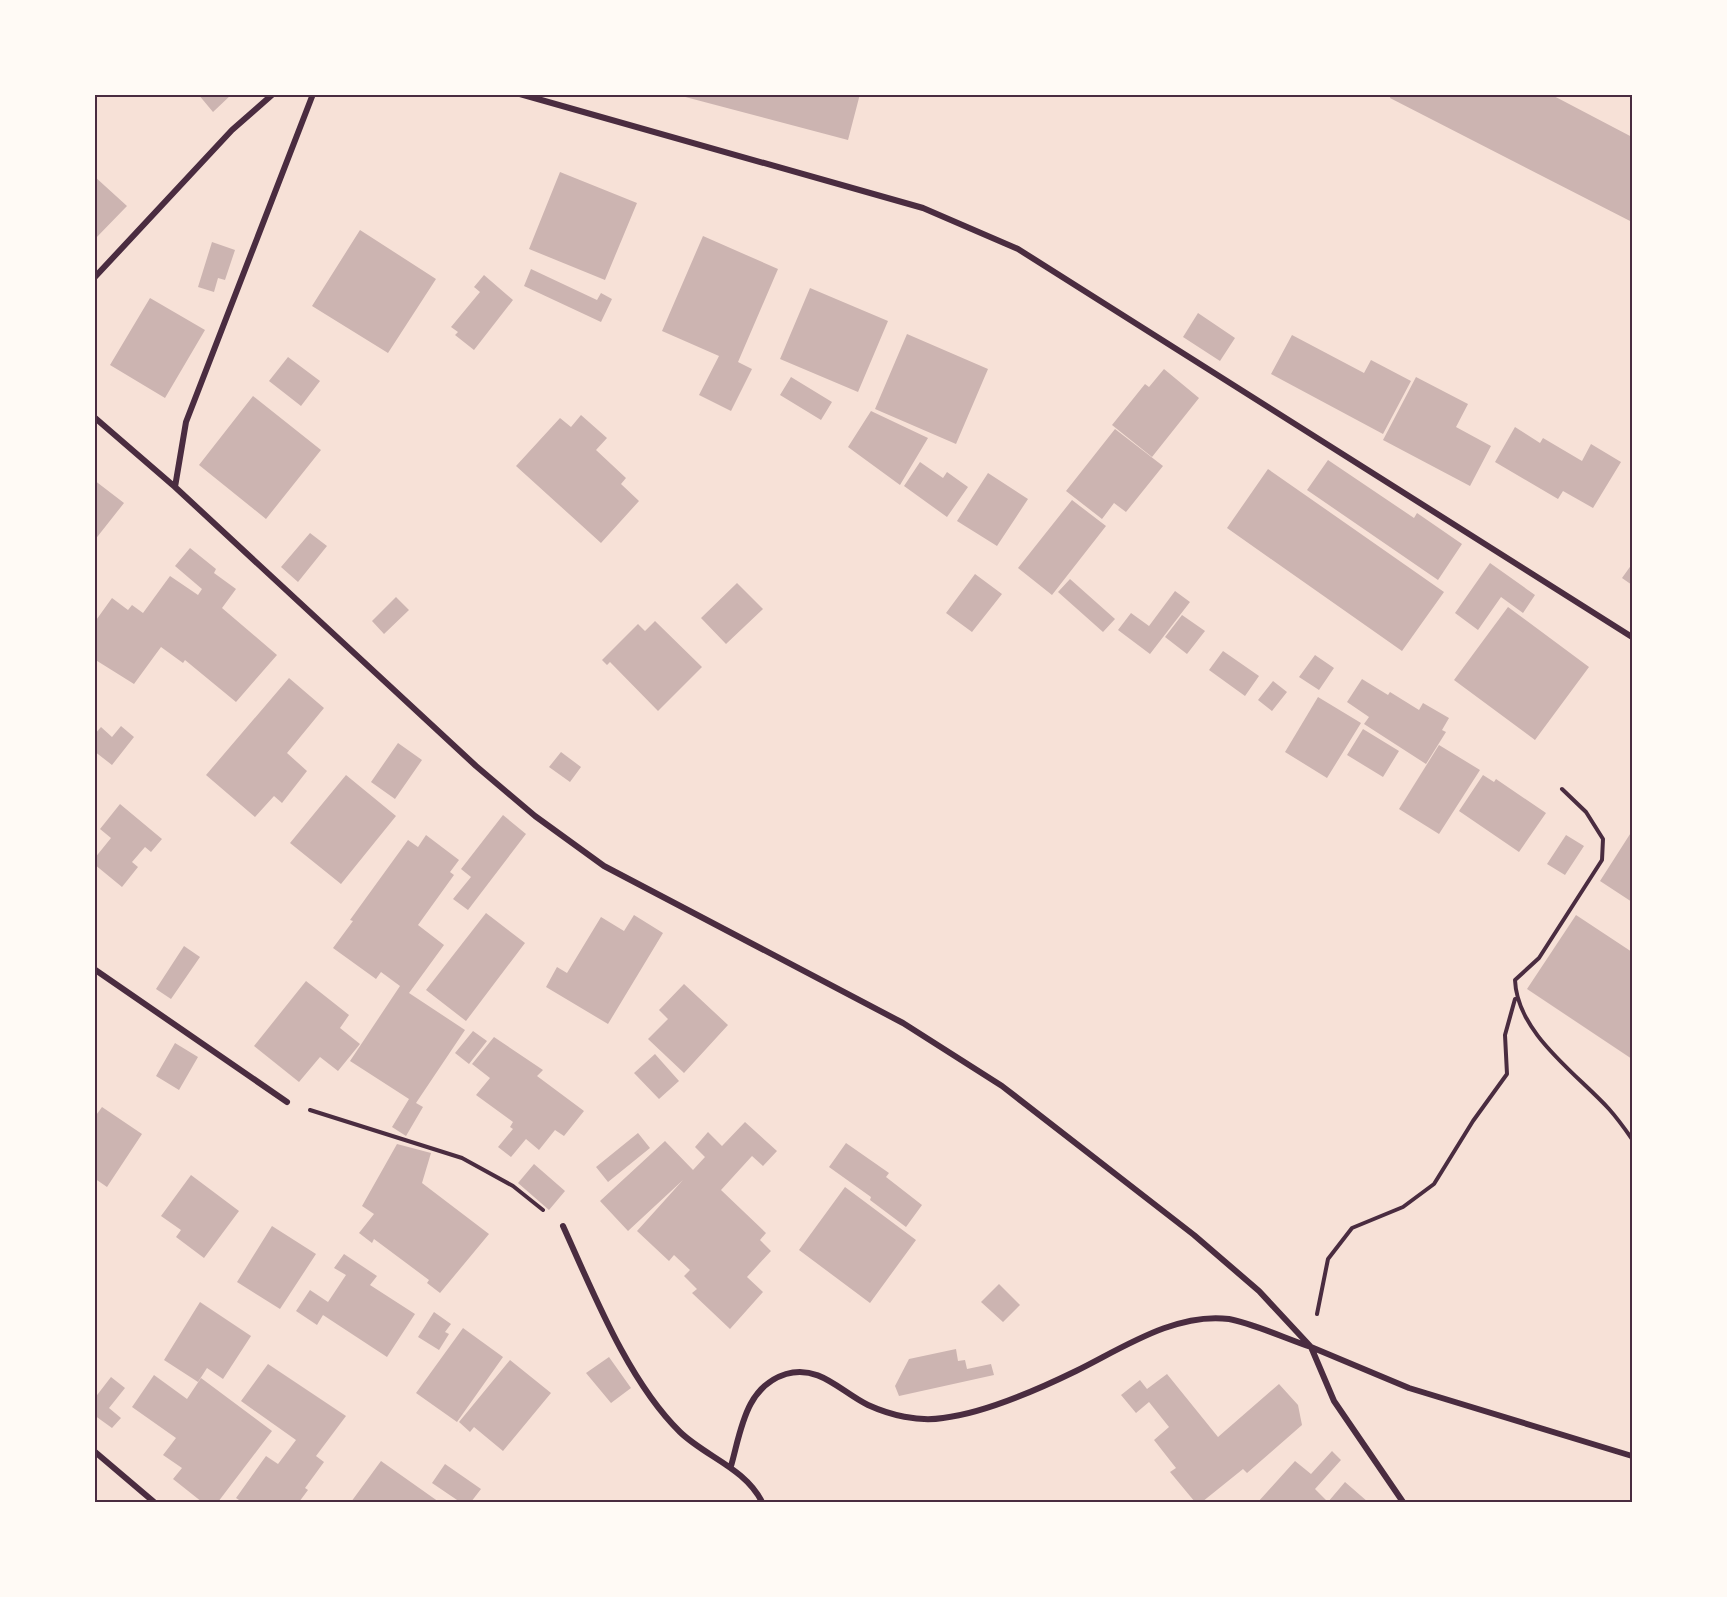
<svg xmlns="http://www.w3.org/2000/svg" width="1727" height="1597" viewBox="0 0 1727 1597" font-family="'Zilla Slab',serif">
<rect width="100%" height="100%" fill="#f7e1d7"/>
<path fill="#ccb4b1" d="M 198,94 L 232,94 L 213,112 Z
M 674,94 L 860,94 L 848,140 Z
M 1391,94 L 1550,94 L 1632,137 L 1632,222 L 1390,98 Z
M 560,172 L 637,203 L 605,280 L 529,249 Z
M 94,176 L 127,206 L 94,240 Z
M 360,230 L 436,279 L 388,353 L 312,306 Z
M 703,236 L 778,269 L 738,362 L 752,369 L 731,411 L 699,395 L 719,356 L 662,331 Z
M 212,242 L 235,250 L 225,280 L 218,278 L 214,292 L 198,287 Z
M 531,269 L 597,300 L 601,293 L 612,299 L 601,322 L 524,286 Z
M 484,275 L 513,300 L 474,350 L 455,335 L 458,332 L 451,327 L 480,292 L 474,287 Z
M 810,288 L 888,321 L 858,392 L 780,359 Z
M 150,298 L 205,330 L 165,398 L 110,365 Z
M 1198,313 L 1235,338 L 1220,361 L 1183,337 Z
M 907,334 L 988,369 L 956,444 L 875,409 Z
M 1292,335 L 1364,373 L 1371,360 L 1411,381 L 1383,434 L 1271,374 Z
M 288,357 L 320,381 L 301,406 L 269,381 Z
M 1164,369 L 1199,398 L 1152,457 L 1112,425 L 1145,384 L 1149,387 Z
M 791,377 L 832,402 L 821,420 L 780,395 Z
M 1416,377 L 1468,404 L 1456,427 L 1491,446 L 1470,486 L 1383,440 Z
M 253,396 L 321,450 L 266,519 L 199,465 Z
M 871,411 L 928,438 L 900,485 L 848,447 Z
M 581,415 L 607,438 L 596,450 L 626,478 L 621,484 L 639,501 L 601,543 L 516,466 L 560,418 L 571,427 Z
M 1515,427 L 1540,443 L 1543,438 L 1582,461 L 1591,444 L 1621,462 L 1593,508 L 1563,491 L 1558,499 L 1495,462 Z
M 1115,429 L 1163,466 L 1126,512 L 1114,503 L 1102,519 L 1066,491 Z
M 1328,460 L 1414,518 L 1417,513 L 1462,544 L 1438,580 L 1307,490 Z
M 920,462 L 943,478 L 947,472 L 968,487 L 947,517 L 904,486 Z
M 1268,469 L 1444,592 L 1402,651 L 1227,528 Z
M 988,473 L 1028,499 L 997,546 L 957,521 Z
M 94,480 L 124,503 L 94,541 Z
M 1072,500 L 1106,526 L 1052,595 L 1018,568 Z
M 310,533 L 327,546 L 298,582 L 281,567 Z
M 190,548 L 216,569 L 214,573 L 236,589 L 222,608 L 277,655 L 236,702 L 185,660 L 183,663 L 161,647 L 134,684 L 94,659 L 94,623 L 112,598 L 128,610 L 132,605 L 143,613 L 170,576 L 198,595 L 202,589 L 175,566 Z
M 1490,563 L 1535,595 L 1523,613 L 1501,597 L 1478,630 L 1455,613 Z
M 1632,564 L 1632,585 L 1622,578 Z
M 975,574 L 1002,594 L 972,632 L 946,613 Z
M 1070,579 L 1115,619 L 1103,632 L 1058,592 Z
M 737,583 L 763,609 L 726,644 L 701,618 Z
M 1175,591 L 1190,602 L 1150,654 L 1118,630 L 1131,613 L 1149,626 Z
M 396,597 L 409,610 L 384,634 L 372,621 Z
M 1508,607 L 1589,667 L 1535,740 L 1454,680 Z
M 1182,615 L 1205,631 L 1187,654 L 1165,637 Z
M 655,621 L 702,667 L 658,711 L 610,662 L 607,665 L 602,660 L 638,624 L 645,631 Z
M 1223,651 L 1259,676 L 1245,696 L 1209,670 Z
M 1315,655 L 1334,668 L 1319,690 L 1299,677 Z
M 289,678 L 324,708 L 287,753 L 307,771 L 282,803 L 274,796 L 255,817 L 206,775 Z
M 1362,679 L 1388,695 L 1390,692 L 1419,710 L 1423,703 L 1449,718 L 1442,730 L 1446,732 L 1426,764 L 1364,724 L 1369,717 L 1347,702 Z
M 1273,681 L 1287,692 L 1272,711 L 1258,700 Z
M 1318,697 L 1361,723 L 1327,778 L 1285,752 Z
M 121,726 L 134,737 L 112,765 L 94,751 L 94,735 L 101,727 L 112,737 Z
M 1363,729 L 1399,751 L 1383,777 L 1347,755 Z
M 398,743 L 422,760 L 395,799 L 371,782 Z
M 1439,745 L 1480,770 L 1439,834 L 1399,809 Z
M 561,752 L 581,767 L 570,782 L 549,767 Z
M 346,775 L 396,816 L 341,884 L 290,843 Z
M 1483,775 L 1494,782 L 1496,779 L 1546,813 L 1519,852 L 1459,811 Z
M 120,804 L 162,839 L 151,852 L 145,847 L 132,862 L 138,867 L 122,887 L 94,864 L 94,859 L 111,838 L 100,829 Z
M 503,815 L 526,834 L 468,910 L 453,899 L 471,877 L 461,869 Z
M 1632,831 L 1632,902 L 1600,881 Z
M 426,835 L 459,860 L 450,872 L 454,875 L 418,925 L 444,945 L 409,993 L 465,1030 L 416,1103 L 423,1107 L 406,1136 L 392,1127 L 409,1099 L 350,1061 L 400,986 L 381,972 L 376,979 L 333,948 L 353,921 L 350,920 L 408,840 L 418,847 Z
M 1566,835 L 1584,846 L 1565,875 L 1547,864 Z
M 486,913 L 525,943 L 466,1021 L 426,990 Z
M 634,915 L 663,933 L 608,1024 L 546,987 L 557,967 L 567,973 L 601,917 L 624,931 Z
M 1576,915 L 1632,952 L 1632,1059 L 1527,989 Z
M 184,946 L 200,957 L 171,999 L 156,989 Z
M 306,981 L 349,1015 L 340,1028 L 360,1044 L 338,1071 L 320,1057 L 299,1082 L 254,1046 Z
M 684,984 L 728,1025 L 684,1073 L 648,1039 L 668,1019 L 659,1010 Z
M 473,1031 L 487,1041 L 469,1064 L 455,1053 Z
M 494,1037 L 543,1070 L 537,1076 L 584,1111 L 564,1136 L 555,1130 L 539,1150 L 526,1139 L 511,1157 L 498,1147 L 513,1129 L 510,1127 L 513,1122 L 476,1095 L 490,1078 L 472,1064 Z
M 175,1043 L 198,1057 L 179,1090 L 156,1076 Z
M 655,1054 L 679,1081 L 659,1099 L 634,1073 Z
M 102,1107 L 142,1134 L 107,1187 L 94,1178 L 94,1118 Z
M 745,1122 L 777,1151 L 763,1166 L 752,1156 L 721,1190 L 766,1233 L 760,1240 L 771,1251 L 747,1277 L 763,1292 L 730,1329 L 692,1293 L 697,1289 L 684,1276 L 690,1270 L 674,1255 L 669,1261 L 637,1231 L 683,1180 L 628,1231 L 600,1201 L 665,1141 L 693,1170 L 705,1157 L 695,1147 L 708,1132 L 722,1146 Z
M 638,1133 L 650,1148 L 608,1182 L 596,1167 Z
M 846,1143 L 889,1173 L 886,1177 L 922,1205 L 906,1227 L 870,1200 L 871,1197 L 829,1167 Z
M 397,1144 L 431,1153 L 422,1183 L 489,1234 L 440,1293 L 427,1283 L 429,1280 L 374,1239 L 372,1243 L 359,1233 L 374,1214 L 362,1206 Z
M 534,1164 L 565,1191 L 549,1210 L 518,1183 Z
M 191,1175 L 239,1211 L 204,1258 L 176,1237 L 181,1230 L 161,1216 Z
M 845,1187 L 916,1240 L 870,1303 L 799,1250 Z
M 272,1226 L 316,1254 L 280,1309 L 237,1282 Z
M 344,1254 L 377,1276 L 370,1285 L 415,1314 L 387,1357 L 323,1315 L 317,1325 L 296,1311 L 310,1290 L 328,1302 L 346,1275 L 334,1268 Z
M 999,1284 L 1020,1305 L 1003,1322 L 981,1302 Z
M 200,1302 L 251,1336 L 223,1379 L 207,1368 L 198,1382 L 164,1360 Z
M 434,1312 L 451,1324 L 445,1332 L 449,1334 L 439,1350 L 418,1337 Z
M 463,1328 L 503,1357 L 457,1422 L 416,1393 Z
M 956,1349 L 958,1361 L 965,1360 L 967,1369 L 991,1364 L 994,1375 L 899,1396 L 895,1386 L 909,1359 Z
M 609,1357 L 631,1388 L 611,1403 L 586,1373 Z
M 510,1360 L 551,1393 L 503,1451 L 474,1427 L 470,1432 L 459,1422 Z
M 268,1364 L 346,1416 L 316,1456 L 324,1462 L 305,1488 L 308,1490 L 299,1502 L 242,1502 L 236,1498 L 266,1456 L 278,1464 L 296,1440 L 241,1401 Z
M 1167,1374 L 1218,1437 L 1279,1384 L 1298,1405 L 1302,1425 L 1247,1473 L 1243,1469 L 1202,1502 L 1195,1502 L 1170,1472 L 1176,1468 L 1154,1440 L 1169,1427 L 1149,1402 L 1136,1413 L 1121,1395 L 1140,1380 L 1147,1389 Z
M 154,1375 L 187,1399 L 201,1378 L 272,1431 L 218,1502 L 202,1502 L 173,1479 L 182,1468 L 163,1455 L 176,1438 L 132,1407 Z
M 111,1377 L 125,1388 L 109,1408 L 121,1418 L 112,1428 L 94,1415 L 94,1399 Z
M 1332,1451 L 1341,1460 L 1315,1489 L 1328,1502 L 1345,1482 L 1368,1502 L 1258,1502 L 1295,1461 L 1311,1474 Z
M 381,1461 L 439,1502 L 351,1502 Z
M 445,1464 L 481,1489 L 471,1502 L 460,1502 L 432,1483 Z"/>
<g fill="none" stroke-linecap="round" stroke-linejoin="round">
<path stroke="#4a2c40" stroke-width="4" d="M 1562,789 L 1586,812 L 1603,839 L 1602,860 L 1539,958 L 1515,980 C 1517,1033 1576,1073 1609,1109 C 1618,1119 1625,1129 1632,1139
M 310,1110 L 462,1158 L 513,1186 L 543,1210
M 1317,1314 L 1328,1259 L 1352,1228 L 1403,1207 L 1434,1184 L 1473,1121 L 1507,1074 L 1505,1035 L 1515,999"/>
<path stroke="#4a2c40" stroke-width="6" d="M 520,94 L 923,208 L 1018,249 L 1632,637
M 94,278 L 232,130 L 273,94
M 94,417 L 175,487 L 476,766 L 535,816 L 604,866 L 903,1023 L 1002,1086 L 1194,1235 L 1259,1291 L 1311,1347 L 1409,1388 L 1632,1456
M 175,487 L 186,422 L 313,94
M 94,969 L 287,1102
M 563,1226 C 593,1292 628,1381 680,1432 C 706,1457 745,1468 762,1502
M 94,1451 L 154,1502
M 731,1466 C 741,1431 745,1387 786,1374 C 819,1364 841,1392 868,1405 C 890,1415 918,1422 943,1418 C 985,1413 1037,1390 1076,1371 C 1121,1349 1175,1312 1229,1319 C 1252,1323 1287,1339 1311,1347 L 1334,1401 L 1403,1502"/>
</g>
<rect width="1727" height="1597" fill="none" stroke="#fffaf5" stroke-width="192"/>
<rect x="96" y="96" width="1535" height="1405" fill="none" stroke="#4a2c40" stroke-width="2"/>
</svg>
